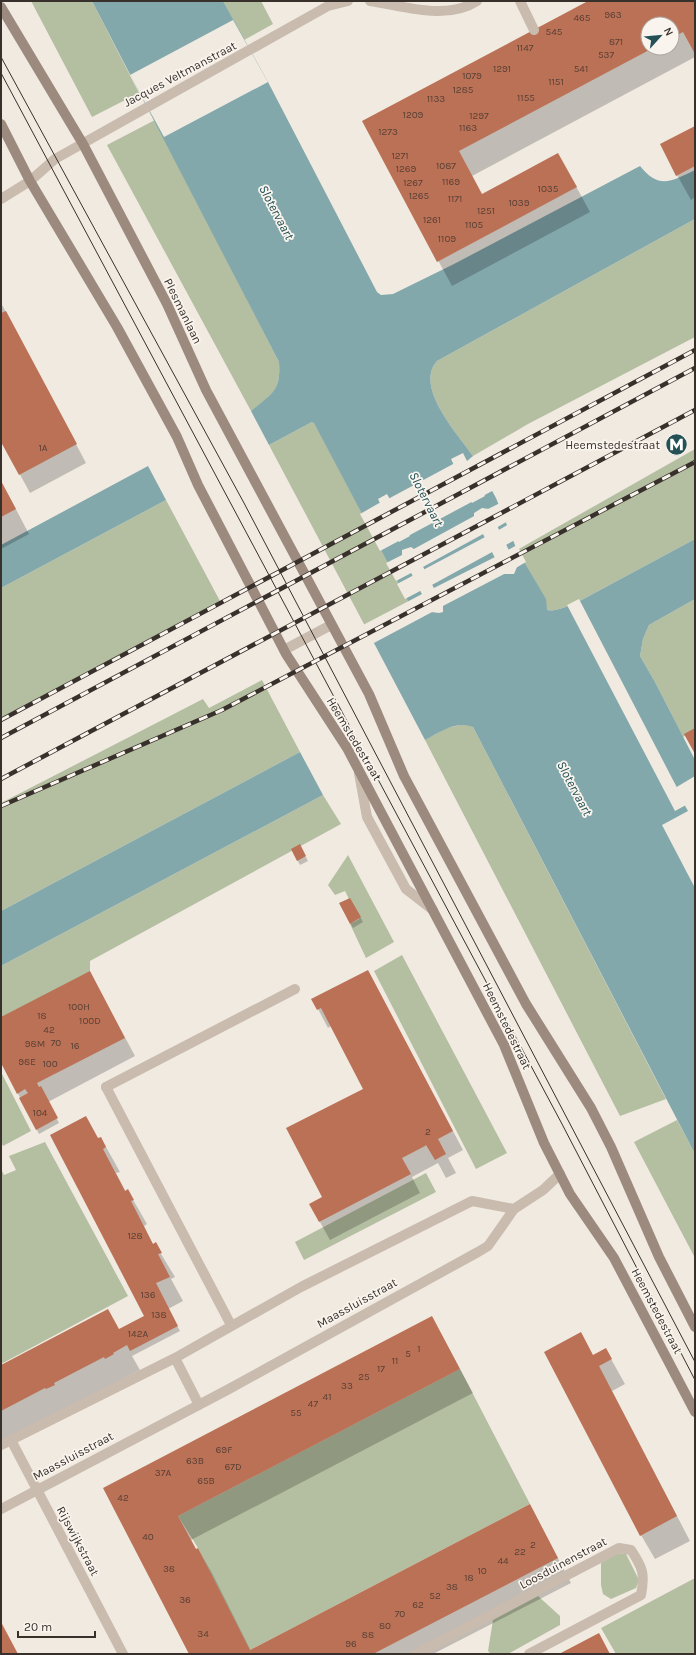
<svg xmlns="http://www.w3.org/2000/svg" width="696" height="1655" viewBox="0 0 696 1655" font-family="Karla,sans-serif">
<rect width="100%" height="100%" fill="#f1eae1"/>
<path fill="#b4bfa1" d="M 31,1 L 92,1 L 139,93 L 92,117 Z
M 223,1 L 261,1 L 273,24 L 244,40 Z
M 155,120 L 279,362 C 281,392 272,394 251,411 L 107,145 Z
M 695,219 L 695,337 L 528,424 L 473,456 C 457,433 414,387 437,361 Z
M 312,422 L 314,422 L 409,603 L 365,626 L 269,445 Z
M 695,449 L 695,539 L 576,603 C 567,606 556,612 547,610 L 517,550 Z
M 166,500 L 220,601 L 1,718 L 1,588 Z
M 695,599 L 695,730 L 683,737 L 655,682 L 640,656 L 643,639 L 649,625 Z
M 262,680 L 300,752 L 1,911 L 1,803 L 203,699 L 209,708 Z
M 466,724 L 473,727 L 666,1099 L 620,1116 L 425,740 L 446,728 Z
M 323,795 L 341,824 L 90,961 L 90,972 L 1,1018 L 1,966 Z
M 348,855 L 394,942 L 366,958 L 350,924 L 359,919 L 345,891 L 335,895 L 328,885 Z
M 402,955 L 507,1153 L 476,1169 L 374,971 Z
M 1,1072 L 31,1131 L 3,1146 L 1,1142 Z
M 677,1120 L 695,1154 L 695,1258 L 634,1142 Z
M 45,1142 L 128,1296 L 1,1364 L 1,1169 L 4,1175 L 16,1170 L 9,1156 Z
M 426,1173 L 436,1192 L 304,1260 L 295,1242 Z
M 460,1369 L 530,1504 L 250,1650 L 198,1548 L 178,1516 Z
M 618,1553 L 626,1554 L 639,1580 L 636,1588 L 611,1599 L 603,1594 L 601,1585 L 601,1563 Z
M 695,1578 L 695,1654 L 616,1654 L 601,1628 Z
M 538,1596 L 560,1616 L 560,1625 L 508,1654 L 491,1654 L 488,1651 L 493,1620 Z"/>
<path fill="#82a8ac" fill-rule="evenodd" d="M 92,1 L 223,1 L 268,82 L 377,292 L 381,295 L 393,294 L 454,264 L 640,166 C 659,190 672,181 695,170 L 695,219 L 437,361 C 414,387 457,433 473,456 L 467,461 L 463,453 L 451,459 L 472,503 L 485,496 L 476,479 L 483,474 L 496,498 L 517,550 L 546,599 L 547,610 C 556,612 567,606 576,603 L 695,539 L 695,599 L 649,625 L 643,639 L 640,656 L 655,682 L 695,760 L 695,776 L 675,788 L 688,811 L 662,825 L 695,888 L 695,1154 L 473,727 C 456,720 440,732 425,740 L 365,626 L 409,603 L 314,423 L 312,422 L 269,445 L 251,411 C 272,393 281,392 279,362 ZM 387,494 L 410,536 L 399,542 L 378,499 ZM 482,508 L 489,509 L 517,567 L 514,574 L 503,574 L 474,516 L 474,513 ZM 411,547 L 414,549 L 443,606 L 443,612 L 439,613 L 431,612 L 402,555 L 402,550 Z
M 148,466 L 166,500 L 1,588 L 1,545 Z
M 300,752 L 323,795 L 1,966 L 1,911 Z"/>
<path fill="#f1eae1" d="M 233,20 L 268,82 L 164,137 L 130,75 Z
M 455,463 L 473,500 L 483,495 L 474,479 L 482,473 L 484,473 L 494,490 L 380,551 L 360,514 L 381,502 L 400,539 L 407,536 L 388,499 Z
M 500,503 L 508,521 L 496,528 L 486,510 Z
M 476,515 L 485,533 L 421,568 L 412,550 Z
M 509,524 L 515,540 L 504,546 L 497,531 Z
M 487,536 L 494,551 L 430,586 L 423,570 Z
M 517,545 L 526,562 L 514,569 L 506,551 Z
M 404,554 L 413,572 L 396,581 L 386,563 Z
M 497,556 L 505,572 L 508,572 L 441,607 L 432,589 Z
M 414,575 L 422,590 L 405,599 L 397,584 Z
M 424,593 L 434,611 L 372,644 L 363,625 Z
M 579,599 L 686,805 L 675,811 L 567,605 Z"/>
<path fill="#0003" fill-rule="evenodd" d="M 590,1 L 695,1 L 695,57 L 472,176 L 482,195 L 572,179 L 590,212 L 452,286 L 363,122 ZM 648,24 L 672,24 L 672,48 L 648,48 Z
M 695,127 L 695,197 L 691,200 L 677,175 Z
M 1,303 L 86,463 L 30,493 L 3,443 L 1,445 Z
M 1,481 L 29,534 L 1,549 Z
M 300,846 L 308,861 L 300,865 L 292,850 Z
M 350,899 L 363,922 L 353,928 L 340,904 Z
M 368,971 L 463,1150 L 448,1158 L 456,1173 L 446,1178 L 438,1163 L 412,1177 L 420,1193 L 330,1240 L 320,1222 L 323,1198 L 364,1089 L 331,1026 L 328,1028 L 318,1009 Z
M 90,972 L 135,1056 L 48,1102 L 59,1123 L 39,1134 L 1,1061 L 1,1018 Z
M 101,1138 L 120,1172 L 116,1173 L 126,1192 L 128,1191 L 147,1224 L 144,1226 L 153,1245 L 155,1244 L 175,1277 L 171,1279 L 183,1301 L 168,1309 L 180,1331 L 132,1356 L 140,1370 L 1,1443 L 1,1366 L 119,1330 L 145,1316 L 98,1139 Z
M 432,1317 L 473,1393 L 191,1540 L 196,1550 L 198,1549 L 212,1573 L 251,1651 L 530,1505 L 571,1583 L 433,1654 L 191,1654 L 104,1489 Z
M 606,1350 L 625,1384 L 612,1391 L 690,1541 L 655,1559 L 641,1535 L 593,1356 Z"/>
<path fill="#bb7155" d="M 588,1 L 695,1 L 695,54 L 683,32 L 672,38 L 672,24 L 648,24 L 648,48 L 653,48 L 459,151 L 482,194 L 558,153 L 577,187 L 437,262 L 362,121 Z
M 695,126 L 695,166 L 676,176 L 660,144 Z
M 6,311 L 77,444 L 19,475 L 1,442 L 1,313 Z
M 1,481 L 16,509 L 1,517 Z
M 695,728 L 695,754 L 684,734 Z
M 300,844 L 306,856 L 297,861 L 291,849 Z
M 350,898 L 361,917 L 350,924 L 339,903 Z
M 368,970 L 453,1131 L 438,1139 L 446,1154 L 435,1160 L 426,1145 L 425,1146 L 402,1158 L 411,1174 L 319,1222 L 309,1204 L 322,1197 L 286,1128 L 363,1089 L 321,1008 L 317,1010 L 311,999 Z
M 90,971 L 125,1038 L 37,1083 L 39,1087 L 41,1086 L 58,1118 L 36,1130 L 19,1098 L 28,1093 L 25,1089 L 17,1094 L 1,1063 L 1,1017 Z
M 86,1116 L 98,1138 L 101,1137 L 106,1147 L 103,1149 L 125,1191 L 128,1189 L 134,1200 L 131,1201 L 153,1244 L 156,1242 L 162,1253 L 158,1254 L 170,1277 L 156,1283 L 178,1326 L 130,1351 L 127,1345 L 113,1353 L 114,1354 L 105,1359 L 104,1357 L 54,1383 L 55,1385 L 46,1389 L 45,1388 L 1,1411 L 1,1365 L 108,1309 L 119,1329 L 144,1316 L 50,1135 Z
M 432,1316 L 460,1369 L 178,1516 L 196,1549 L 198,1548 L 250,1650 L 530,1504 L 558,1558 L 373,1654 L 189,1654 L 103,1488 Z
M 581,1332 L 593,1355 L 606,1348 L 612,1359 L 599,1366 L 677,1516 L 640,1536 L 544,1352 Z
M 1,1622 L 18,1654 L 1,1654 Z
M 599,1633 L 610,1654 L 559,1654 Z"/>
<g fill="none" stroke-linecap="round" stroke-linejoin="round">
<path stroke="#c9bbad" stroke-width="10" d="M 520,1 L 534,30
M 284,650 L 331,625
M 359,773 L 367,817 L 406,889 L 433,910
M 106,1087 L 295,989"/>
<path stroke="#c9bbad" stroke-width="10" d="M 370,1 C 404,6 446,21 477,1
M 1,199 L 30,181 L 55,159 L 328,6 L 348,1
M 106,1087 L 231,1325
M 175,1358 L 199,1405
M 11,1440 L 123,1654
M 1,1445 L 175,1358 L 301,1287 L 472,1201 L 514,1209
M 1,1509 L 229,1389 L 478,1252 L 488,1246 L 514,1209 L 543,1190 L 560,1174
M 416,1654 L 619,1548 L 631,1550 C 643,1568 645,1574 641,1595 L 529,1654"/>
<path stroke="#9c8a7f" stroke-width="10" d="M 1,7 L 83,144 L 167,304 L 206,390 L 369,694 L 404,776 L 526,1004 L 591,1108 L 611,1147 L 659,1257 L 695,1327
M 1,124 L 30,181 L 117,327 L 177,437 L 198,485 L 286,654 L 347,748 L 504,1045 L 544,1143 L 570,1194 L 614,1258 L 695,1412"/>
<path stroke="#38302b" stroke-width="1" d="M 1,57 L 244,503 L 695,1362
M 1,73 L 562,1124 L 695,1380"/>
<defs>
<path id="rail" d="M 1,720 L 695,350
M 1,738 L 695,368
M 1,779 L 695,410
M 1,806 L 222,710 L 695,462"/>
</defs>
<use href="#rail" stroke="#38302b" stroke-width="4.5"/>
<use href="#rail" stroke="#f9f4ed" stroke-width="3" stroke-dasharray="9" stroke-linecap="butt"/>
</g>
<defs>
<symbol id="metro-disc" viewBox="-11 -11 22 22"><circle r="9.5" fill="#245156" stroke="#f9f4ed"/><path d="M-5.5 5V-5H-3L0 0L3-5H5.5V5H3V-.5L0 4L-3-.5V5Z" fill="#fff"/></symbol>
</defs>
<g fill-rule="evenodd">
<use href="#metro-disc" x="664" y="432" width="25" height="25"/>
</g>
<g text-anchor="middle" stroke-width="3.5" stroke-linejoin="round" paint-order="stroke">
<g font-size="10" fill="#594036">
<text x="613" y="18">963</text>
<text x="582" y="21">465</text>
<text x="554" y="35">545</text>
<text x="616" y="45">871</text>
<text x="525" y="51">1147</text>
<text x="606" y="58">537</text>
<text x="502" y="72">1291</text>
<text x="581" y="72">541</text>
<text x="472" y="79">1079</text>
<text x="556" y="85">1151</text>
<text x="463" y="93">1285</text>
<text x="526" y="101">1155</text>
<text x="436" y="102">1133</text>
<text x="413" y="118">1209</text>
<text x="479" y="119">1297</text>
<text x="468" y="131">1163</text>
<text x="388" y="135">1273</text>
<text x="400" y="159">1271</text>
<text x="446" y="169">1087</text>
<text x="406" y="172">1269</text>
<text x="451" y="185">1169</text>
<text x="413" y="186">1267</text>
<text x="548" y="192">1035</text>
<text x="419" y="199">1265</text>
<text x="455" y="202">1171</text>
<text x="519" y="206">1039</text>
<text x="486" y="214">1251</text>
<text x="432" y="223">1261</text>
<text x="474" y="228">1105</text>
<text x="447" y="242">1109</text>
<text x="43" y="451">1A</text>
<text x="79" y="1010">100H</text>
<text x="42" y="1019">18</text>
<text x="90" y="1024">100D</text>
<text x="49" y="1033">42</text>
<text x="56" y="1046">70</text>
<text x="35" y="1047">98M</text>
<text x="75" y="1049">16</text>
<text x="27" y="1065">98E</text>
<text x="50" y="1067">100</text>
<text x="40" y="1116">104</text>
<text x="428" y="1135">2</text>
<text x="135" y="1239">128</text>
<text x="148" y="1298">136</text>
<text x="159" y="1318">138</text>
<text x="138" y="1337">142A</text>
<text x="419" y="1352">1</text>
<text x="408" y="1357">5</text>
<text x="395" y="1364">11</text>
<text x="381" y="1372">17</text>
<text x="364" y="1380">25</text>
<text x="347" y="1389">33</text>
<text x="327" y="1400">41</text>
<text x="313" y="1407">47</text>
<text x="296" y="1416">55</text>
<text x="224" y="1453">69F</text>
<text x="195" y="1464">63B</text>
<text x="233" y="1470">67D</text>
<text x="163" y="1476">37A</text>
<text x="206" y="1484">65B</text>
<text x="123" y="1501">42</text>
<text x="148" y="1540">40</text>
<text x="533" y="1548">2</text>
<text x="520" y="1555">22</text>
<text x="503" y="1564">44</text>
<text x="169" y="1572">38</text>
<text x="482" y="1574">10</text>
<text x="469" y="1581">18</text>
<text x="452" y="1590">38</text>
<text x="435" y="1599">52</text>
<text x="185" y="1603">36</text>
<text x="418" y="1608">62</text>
<text x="400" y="1617">70</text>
<text x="385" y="1629">80</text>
<text x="203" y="1637">34</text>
<text x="368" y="1638">88</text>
<text x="351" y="1647">96</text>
</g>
<g font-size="12" fill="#38302b" stroke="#f9f4ed">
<text transform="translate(180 74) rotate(-28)" y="4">Jacques Veltmanstraat</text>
<text transform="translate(183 311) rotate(64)" y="4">Plesmanlaan</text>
<text transform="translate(354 739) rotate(59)" y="4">Heemstedestraat</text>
<text transform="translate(507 1026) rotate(64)" y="4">Heemstedestraat</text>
<text transform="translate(357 1303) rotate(-29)" y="4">Maassluisstraat</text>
<text transform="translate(657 1311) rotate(62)" y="4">Heemstedestraat</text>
<text transform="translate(73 1456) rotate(-28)" y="4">Maassluisstraat</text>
<text transform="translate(78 1541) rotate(62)" y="4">Rijswijkstraat</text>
<text transform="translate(563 1563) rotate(-28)" y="4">Loosduinenstraat</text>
</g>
<g font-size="12" fill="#38302b" stroke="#f9f4ed" text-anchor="end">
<text x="660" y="449">Heemstedestraat</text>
</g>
<g font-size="13" font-style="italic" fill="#245156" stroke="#f9f4ed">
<text transform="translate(277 212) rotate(62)" y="5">Slotervaart</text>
<text transform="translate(427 499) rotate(63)" y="5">Slotervaart</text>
<text transform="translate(575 788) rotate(62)" y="5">Slotervaart</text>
</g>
</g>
<rect width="696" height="1655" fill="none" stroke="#38302b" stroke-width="4"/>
<g transform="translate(660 36) rotate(63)"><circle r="19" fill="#f9f4ed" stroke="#aca69f"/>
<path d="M0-3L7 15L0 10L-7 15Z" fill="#245156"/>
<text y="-6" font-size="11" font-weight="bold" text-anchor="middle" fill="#38302b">N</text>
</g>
<path d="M18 1631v6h77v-6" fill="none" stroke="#38302b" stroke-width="2"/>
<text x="24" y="1631" font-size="12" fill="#38302b" stroke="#f9f4ed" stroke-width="3" paint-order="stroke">20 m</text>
</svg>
